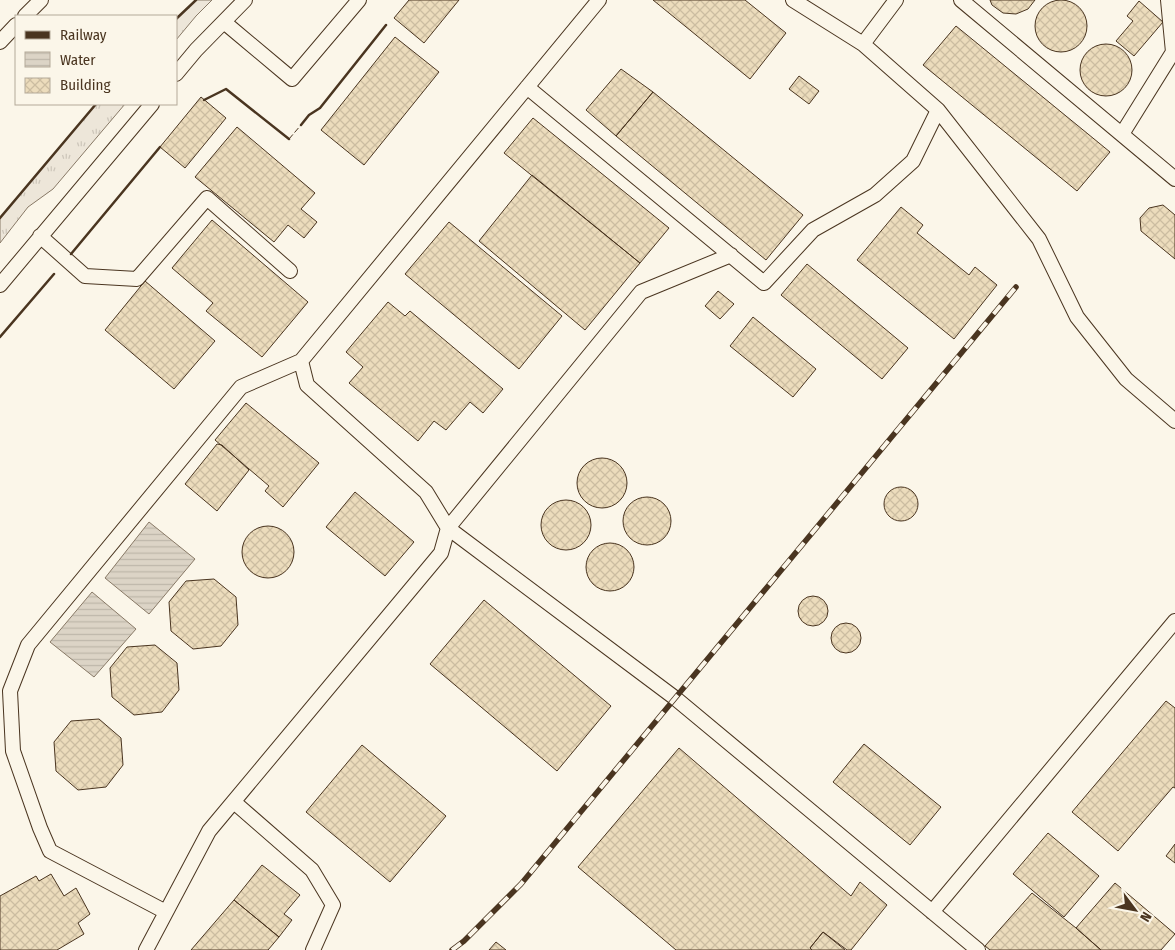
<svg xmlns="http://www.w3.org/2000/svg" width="1175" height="950" viewBox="0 0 1175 950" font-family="'Fira Sans Condensed',sans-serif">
<defs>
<pattern id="grass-tufts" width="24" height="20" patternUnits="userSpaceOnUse" patternTransform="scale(1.25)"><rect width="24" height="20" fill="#ede6d9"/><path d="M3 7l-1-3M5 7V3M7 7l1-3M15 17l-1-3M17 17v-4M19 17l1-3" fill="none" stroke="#cdc6ba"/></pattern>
<pattern id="water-rules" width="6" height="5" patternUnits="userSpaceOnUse" patternTransform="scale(1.25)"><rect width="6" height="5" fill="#dcd4c6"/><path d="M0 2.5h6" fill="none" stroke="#beb7aa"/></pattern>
<pattern id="building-cross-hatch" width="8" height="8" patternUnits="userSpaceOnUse" patternTransform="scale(1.25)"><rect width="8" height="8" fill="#ecdcbc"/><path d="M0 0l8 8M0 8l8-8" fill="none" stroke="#ccbda1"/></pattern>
</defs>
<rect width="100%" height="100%" fill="#fbf6e9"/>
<path fill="url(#grass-tufts)" stroke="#887966" d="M 196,0 L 212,0 L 196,16 L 176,40 L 176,19 Z
M 96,104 L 125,104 L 53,189 L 28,207 L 0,243 L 0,218 Z"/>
<path fill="url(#water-rules)" stroke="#887966" d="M 149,522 L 195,559 L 149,614 L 105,578 Z
M 92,592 L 136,629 L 94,677 L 50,642 Z"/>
<path fill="url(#building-cross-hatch)" stroke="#4a3520" d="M1035 26a26 26 0 1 1 52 0a26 26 0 1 1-52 0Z
M 409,0 L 459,0 L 424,43 L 394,18 Z
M 653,0 L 745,0 L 786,33 L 750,79 Z
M 990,0 L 1035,0 L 1028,9 L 1016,14 L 1003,13 L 992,5 Z
M 1139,1 L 1163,22 L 1134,56 L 1116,41 L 1133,21 L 1127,16 Z
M 956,26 L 1110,152 L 1077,191 L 923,65 Z
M 395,37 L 439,72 L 364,165 L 321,130 Z
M1080 70a26 26 0 1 1 52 0a26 26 0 1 1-52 0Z
M 621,69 L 653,92 L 616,136 L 586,110 Z
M 799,76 L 819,91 L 809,104 L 789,89 Z
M 653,92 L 803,215 L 766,260 L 616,136 Z
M 201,97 L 226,118 L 185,168 L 160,147 Z
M 533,118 L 669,228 L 640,263 L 504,153 Z
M 237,127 L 315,193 L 301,209 L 317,222 L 304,238 L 288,225 L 274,242 L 195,177 Z
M 532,175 L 640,263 L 585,330 L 479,241 Z
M 1163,205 L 1175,215 L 1175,259 L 1141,231 L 1140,218 L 1149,208 Z
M 901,207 L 923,225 L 917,233 L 969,275 L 975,267 L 997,285 L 954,339 L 857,260 Z
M 212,220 L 308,302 L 262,357 L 206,311 L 213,303 L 172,268 Z
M 449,222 L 562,316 L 519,369 L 405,274 Z
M 807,264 L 908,348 L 882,379 L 781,295 Z
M 145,281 L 215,341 L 174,389 L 105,330 Z
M 718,291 L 734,304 L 720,319 L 705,306 Z
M 388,302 L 405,316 L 410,311 L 503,389 L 483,413 L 470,402 L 446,430 L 434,421 L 418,441 L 349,383 L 363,367 L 346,352 Z
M 753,317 L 816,369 L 793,397 L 730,346 Z
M 246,403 L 319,463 L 283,507 L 265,491 L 269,486 L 215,440 Z
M 217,444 L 222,445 L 249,470 L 217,511 L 185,484 Z
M577 483a25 25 0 1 1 50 0a25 25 0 1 1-50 0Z
M884 504a17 17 0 1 1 34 0a17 17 0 1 1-34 0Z
M 355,492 L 414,542 L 385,576 L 326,527 Z
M623 521a24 24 0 1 1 48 0a24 24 0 1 1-48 0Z
M541 525a25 25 0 1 1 50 0a25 25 0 1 1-50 0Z
M242 552a26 26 0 1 1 52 0a26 26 0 1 1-52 0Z
M586 567a24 24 0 1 1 48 0a24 24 0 1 1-48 0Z
M 214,579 L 236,597 L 238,625 L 221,646 L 193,649 L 171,631 L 169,602 L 186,581 Z
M798 611a15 15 0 1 1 30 0a15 15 0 1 1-30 0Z
M 484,600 L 611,706 L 557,771 L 430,664 Z
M831 638a15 15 0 1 1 30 0a15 15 0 1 1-30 0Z
M 155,645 L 177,663 L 179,690 L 162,712 L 134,715 L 112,697 L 110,668 L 127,647 Z
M 1166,701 L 1175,708 L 1175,788 L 1173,787 L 1118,851 L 1072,812 Z
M 99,719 L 121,738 L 123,765 L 106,787 L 78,790 L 56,771 L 54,742 L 71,721 Z
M 864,744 L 941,807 L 910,845 L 833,782 Z
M 362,745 L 446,816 L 390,882 L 306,812 Z
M 679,748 L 851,896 L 860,882 L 887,905 L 851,950 L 847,950 L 823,932 L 810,948 L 812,950 L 676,950 L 578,867 Z
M 1048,833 L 1099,876 L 1064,917 L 1013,874 Z
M 1175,844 L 1175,863 L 1166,856 Z
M 262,865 L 300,895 L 284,914 L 292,920 L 279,937 L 234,900 Z
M 51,874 L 64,896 L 76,888 L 90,914 L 78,923 L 84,934 L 57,950 L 0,950 L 0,896 L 36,876 L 39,881 Z
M 1115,883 L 1175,934 L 1161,950 L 1101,950 L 1076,928 Z
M 1032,893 L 1076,928 L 1101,950 L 990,950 L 985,946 Z
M 234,900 L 279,937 L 268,950 L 191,950 Z
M 823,932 L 845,950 L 812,950 L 810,948 Z
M 496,942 L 506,950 L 489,950 Z"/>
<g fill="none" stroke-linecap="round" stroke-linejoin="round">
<defs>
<path id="lane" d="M 793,0 L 863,44 L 938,110 L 1039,239 L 1077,317 L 1126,379 L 1175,421
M 961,0 L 1175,179
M 25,16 L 41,0
M 224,22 L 292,79 L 359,0
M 0,42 L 16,25
M 863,44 L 896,0
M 176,74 L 196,50 L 245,0
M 527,87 L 764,283 L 813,230 L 875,195 L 913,161 L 938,110
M 1122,134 L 1173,52 L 1168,0
M 40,236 L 85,276 L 137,279 L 207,198 L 290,271
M 731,255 L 641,292 L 448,528 L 675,698 L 978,950
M 0,285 L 152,104
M 234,802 L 312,870 L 333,905 L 313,950
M 166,912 L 50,851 L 40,828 L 13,751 L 10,691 L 28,645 L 241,387 L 301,361
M 932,912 L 1175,621
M 146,950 L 209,831 L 441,553 L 448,528 L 426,492 L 307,385 L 301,361 L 599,0"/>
</defs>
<use href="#lane" stroke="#4a3520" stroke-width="16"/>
<use href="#lane" stroke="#fbf6e9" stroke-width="14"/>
<defs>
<path id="rail" d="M 452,950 L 464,941 L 521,884 L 1016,287"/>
</defs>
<use href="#rail" stroke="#4a3520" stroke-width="5.5"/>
<use href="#rail" stroke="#fbf6e9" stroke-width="4" stroke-dasharray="11" stroke-linecap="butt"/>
<path stroke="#4a3520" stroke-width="1" stroke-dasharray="6 2.5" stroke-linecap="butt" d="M 289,139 L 301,125"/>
<path stroke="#4a3520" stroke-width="2.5" d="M 176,19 L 196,0
M 204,100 L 226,89 L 289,139
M 301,125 L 309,115 L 320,108 L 386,25
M 0,218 L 96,104
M 71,254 L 160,147
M 0,337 L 54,274"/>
</g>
<rect x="15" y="15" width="162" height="90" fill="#fbf6e9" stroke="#b4a999"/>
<rect x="25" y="31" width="25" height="8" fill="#4a3520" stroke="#b4a999"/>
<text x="60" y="40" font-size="15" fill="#4a3520">Railway</text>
<rect x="25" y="52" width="25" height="15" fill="url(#water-rules)" stroke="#b4a999"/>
<text x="60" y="65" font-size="15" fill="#4a3520">Water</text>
<rect x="25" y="78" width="25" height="15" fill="url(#building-cross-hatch)" stroke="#b4a999"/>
<text x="60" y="90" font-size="15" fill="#4a3520">Building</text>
<g transform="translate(1135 910) rotate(122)" stroke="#fbf6e9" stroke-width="4" paint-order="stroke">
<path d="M0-4L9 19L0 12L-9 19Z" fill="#4a3520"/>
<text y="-8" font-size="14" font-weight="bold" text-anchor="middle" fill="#4a3520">N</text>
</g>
</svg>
